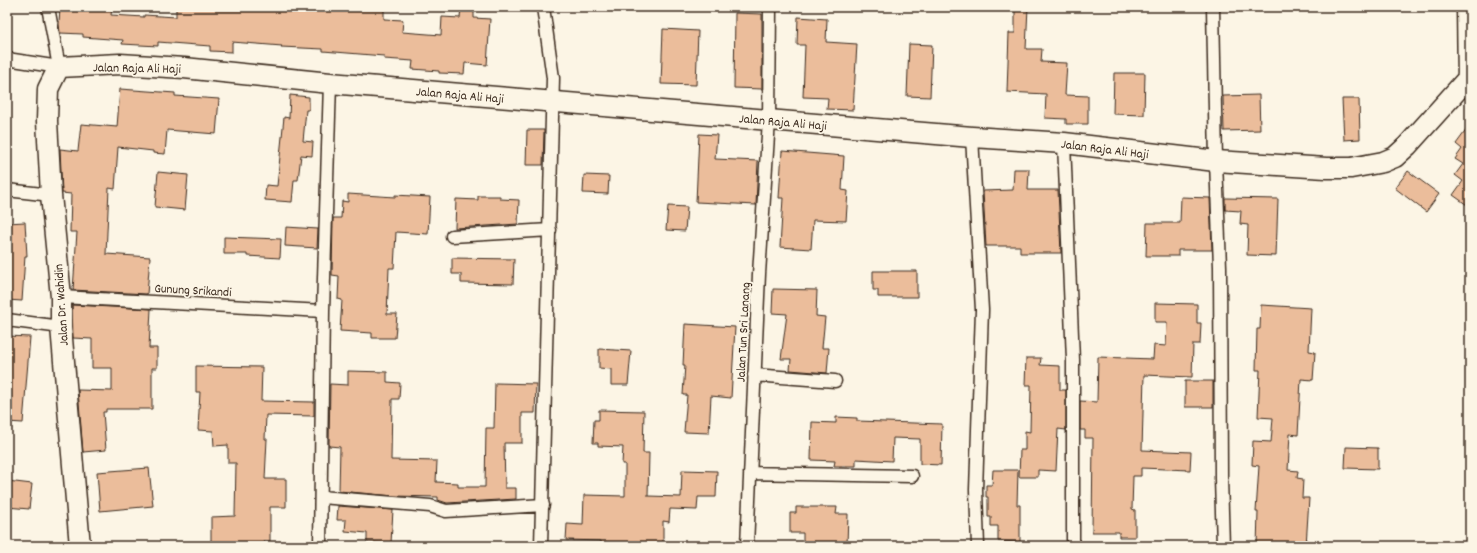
<svg xmlns="http://www.w3.org/2000/svg" width="1477" height="553" viewBox="0 0 1477 553" font-family="Dekko,sans-serif">
<rect width="100%" height="100%" fill="#fcf5e5"/>
<filter id="ink" filterUnits="userSpaceOnUse"><feTurbulence type="fractalNoise" baseFrequency=".025" numOctaves="2"/><feDisplacementMap in="SourceGraphic" scale="8" xChannelSelector="R" yChannelSelector="G"/><feConvolveMatrix kernelMatrix="1 2 1 2 8 2 1 2 1" color-interpolation-filters="sRGB"/></filter>
<g filter="url(#ink)">
<path fill="#ebbd9b" stroke="#3b2a1e" d="M 60,7 L 112,7 L 111,15 L 144,17 L 144,15 L 176,17 L 176,7 L 361,7 L 384,8 L 384,19 L 403,20 L 402,32 L 441,35 L 442,17 L 460,18 L 461,7 L 474,7 L 474,18 L 490,19 L 487,65 L 465,63 L 464,74 L 439,73 L 439,71 L 412,69 L 413,61 L 384,59 L 384,56 L 323,51 L 323,49 L 281,47 L 282,46 L 232,42 L 232,52 L 210,51 L 210,46 L 158,42 L 158,46 L 122,44 L 123,40 L 83,37 L 83,34 L 60,33 L 59,24 Z
M 1015,7 L 1028,7 L 1026,49 L 1042,49 L 1041,62 L 1067,63 L 1065,95 L 1088,96 L 1088,124 L 1066,124 L 1066,119 L 1045,118 L 1046,94 L 1007,92 L 1009,33 L 1015,33 Z
M 735,13 L 762,14 L 762,89 L 734,88 Z
M 798,17 L 827,19 L 826,42 L 857,44 L 853,110 L 827,109 L 828,98 L 803,97 L 805,45 L 797,45 Z
M 663,29 L 698,31 L 696,85 L 661,84 Z
M 909,44 L 932,45 L 930,97 L 907,96 Z
M 1114,73 L 1145,73 L 1144,115 L 1113,114 Z
M 120,89 L 175,93 L 175,96 L 219,99 L 216,134 L 167,130 L 165,154 L 153,153 L 153,151 L 118,147 L 115,189 L 109,188 L 106,254 L 150,257 L 147,294 L 73,290 L 77,232 L 70,232 L 71,194 L 62,193 L 60,149 L 78,151 L 81,124 L 117,127 Z
M 290,95 L 309,97 L 309,110 L 306,110 L 303,141 L 313,142 L 312,156 L 301,155 L 298,180 L 294,180 L 292,202 L 265,200 L 266,185 L 277,186 L 284,117 L 289,118 Z
M 1259,95 L 1260,130 L 1224,131 L 1223,96 Z
M 1342,99 L 1359,99 L 1360,139 L 1344,140 Z
M 1470,125 L 1470,207 L 1453,195 L 1463,181 L 1455,175 L 1463,164 L 1455,159 L 1462,149 L 1456,144 Z
M 527,130 L 544,130 L 543,165 L 526,165 Z
M 699,134 L 717,135 L 715,159 L 758,161 L 756,205 L 696,202 Z
M 782,151 L 844,156 L 842,190 L 848,191 L 846,221 L 813,220 L 811,249 L 780,247 L 783,198 L 779,198 Z
M 1014,169 L 1029,169 L 1028,190 L 1058,190 L 1061,253 L 1020,253 L 1020,246 L 986,246 L 983,191 L 1013,190 Z
M 1408,171 L 1439,194 L 1426,212 L 1395,188 Z
M 158,172 L 188,175 L 185,210 L 155,207 Z
M 584,175 L 609,176 L 608,194 L 583,193 Z
M 348,194 L 395,197 L 395,195 L 430,197 L 428,234 L 396,232 L 394,268 L 389,268 L 387,314 L 397,314 L 395,338 L 372,338 L 372,333 L 340,331 L 342,300 L 338,299 L 339,276 L 332,275 L 333,218 L 341,218 L 342,201 L 348,202 Z
M 478,196 L 500,196 L 500,199 L 519,200 L 518,224 L 455,228 L 456,199 L 478,200 Z
M 1181,197 L 1210,198 L 1212,250 L 1178,250 L 1178,256 L 1146,256 L 1147,223 L 1180,223 Z
M 1225,198 L 1278,199 L 1276,256 L 1247,255 L 1248,225 L 1240,224 L 1241,211 L 1225,210 Z
M 668,206 L 687,207 L 685,231 L 666,230 Z
M 25,222 L 27,256 L 25,256 L 22,301 L 7,300 L 7,223 Z
M 286,227 L 318,229 L 317,248 L 285,246 Z
M 224,237 L 281,239 L 280,258 L 247,256 L 247,254 L 224,254 Z
M 452,258 L 514,259 L 513,284 L 461,283 L 461,274 L 452,274 Z
M 873,271 L 917,271 L 917,297 L 878,297 L 878,290 L 873,290 Z
M 773,289 L 817,290 L 816,316 L 825,317 L 822,348 L 829,348 L 827,373 L 790,370 L 791,359 L 781,359 L 787,314 L 772,313 Z
M 1155,303 L 1197,304 L 1197,323 L 1201,323 L 1200,344 L 1193,344 L 1192,377 L 1144,375 L 1142,450 L 1191,452 L 1190,470 L 1141,468 L 1141,476 L 1133,476 L 1132,509 L 1135,510 L 1135,537 L 1119,537 L 1119,532 L 1092,532 L 1093,438 L 1085,438 L 1085,430 L 1080,430 L 1080,401 L 1097,402 L 1098,357 L 1153,359 L 1154,345 L 1166,346 L 1167,322 L 1155,322 Z
M 72,305 L 151,309 L 149,348 L 157,348 L 157,368 L 152,368 L 152,409 L 106,409 L 106,412 L 103,412 L 106,450 L 83,452 L 78,390 L 112,391 L 112,368 L 92,368 L 92,339 L 73,338 Z
M 1261,305 L 1311,308 L 1309,351 L 1315,352 L 1313,380 L 1301,379 L 1298,435 L 1290,434 L 1288,470 L 1298,471 L 1297,478 L 1303,479 L 1302,498 L 1309,498 L 1306,546 L 1257,546 L 1258,512 L 1256,512 L 1259,466 L 1252,465 L 1253,441 L 1271,442 L 1273,418 L 1258,417 L 1260,370 L 1256,370 L 1257,329 L 1260,329 Z
M 685,324 L 735,327 L 731,398 L 711,396 L 709,433 L 684,432 L 687,395 L 683,395 L 685,365 L 683,365 Z
M 7,336 L 30,337 L 23,423 L 7,422 Z
M 599,349 L 631,351 L 628,385 L 611,385 L 611,369 L 599,368 Z
M 1026,358 L 1041,358 L 1040,365 L 1060,366 L 1060,390 L 1066,390 L 1066,430 L 1058,429 L 1056,471 L 1038,470 L 1038,477 L 1019,477 L 1020,450 L 1025,450 L 1025,431 L 1030,432 L 1031,385 L 1025,385 Z
M 196,366 L 262,367 L 261,401 L 314,402 L 314,416 L 266,415 L 265,439 L 267,439 L 265,479 L 286,479 L 286,507 L 270,507 L 270,541 L 264,541 L 264,546 L 211,546 L 211,517 L 235,516 L 236,463 L 228,463 L 228,445 L 214,446 L 213,431 L 198,430 L 200,392 L 196,392 Z
M 348,371 L 387,372 L 387,382 L 400,383 L 399,399 L 392,399 L 391,460 L 437,461 L 436,482 L 458,483 L 458,487 L 485,487 L 486,428 L 494,428 L 495,383 L 536,384 L 535,413 L 522,413 L 522,443 L 504,443 L 505,488 L 516,488 L 516,499 L 447,503 L 438,500 L 438,497 L 394,496 L 339,491 L 340,447 L 329,446 L 330,384 L 348,385 Z
M 1185,381 L 1213,381 L 1213,407 L 1185,407 Z
M 599,410 L 644,411 L 643,453 L 649,453 L 648,496 L 681,497 L 682,470 L 717,471 L 716,497 L 698,497 L 697,510 L 670,509 L 669,522 L 663,521 L 663,546 L 601,546 L 601,541 L 566,540 L 567,524 L 583,525 L 584,495 L 625,496 L 625,464 L 622,464 L 623,447 L 598,446 L 598,443 L 593,443 L 594,420 L 599,420 Z
M 836,417 L 857,418 L 857,421 L 942,424 L 941,465 L 920,464 L 920,439 L 893,438 L 892,461 L 856,459 L 856,466 L 834,466 L 835,461 L 811,460 L 812,422 L 836,423 Z
M 1346,447 L 1378,448 L 1378,469 L 1345,468 Z
M 149,468 L 153,506 L 100,511 L 97,472 Z
M 993,470 L 1018,470 L 1017,505 L 1020,505 L 1020,542 L 998,541 L 998,526 L 991,526 L 991,517 L 988,517 L 988,497 L 986,497 L 986,485 L 992,485 Z
M 7,481 L 32,484 L 29,509 L 7,507 Z
M 338,506 L 393,510 L 391,543 L 367,542 L 367,533 L 345,531 L 346,520 L 337,520 Z
M 796,507 L 837,507 L 836,514 L 848,514 L 847,545 L 803,545 L 803,533 L 790,533 L 790,513 L 796,513 Z"/>
<g fill="none" stroke-linecap="round" stroke-linejoin="round">
<defs>
<path id="minor" d="M 1213,7 L 1216,161 L 1220,267 L 1221,478 L 1223,546
M 1463,7 L 1464,83
M 7,59 L 59,67 L 48,7
M 972,137 L 982,310 L 976,490 L 978,546
M 1064,143 L 1073,360 L 1073,546
M 7,190 L 51,195
M 452,236 L 550,230
M 61,297 L 323,311
M 7,320 L 61,327
M 754,375 L 835,381
M 750,473 L 912,476
M 321,497 L 430,506 L 446,511 L 543,505
M 320,546 L 323,311 L 330,83
M 541,546 L 553,78 L 543,7
M 747,546 L 759,274 L 769,120 L 770,7"/>
<path id="primary" d="M 80,546 L 61,327 L 61,297 L 51,195 L 47,121 L 48,89 L 59,67 L 120,64 L 184,68 L 330,83 L 972,137 L 1064,143 L 1216,161 L 1326,168 L 1351,168 L 1383,162 L 1395,157 L 1407,146 L 1470,76"/>
</defs>
<use href="#minor" stroke="#3b2a1e" stroke-width="15"/>
<use href="#primary" stroke="#3b2a1e" stroke-width="23"/>
<use href="#minor" stroke="#fcf5e5" stroke-width="12"/>
<use href="#primary" stroke="#fcf5e5" stroke-width="20"/>
</g>
</g>
<g text-anchor="middle" stroke-width="3.5" stroke-linejoin="round" paint-order="stroke">
<g font-size="13" fill="#3b2a1e" stroke="#fcf5e5">
<text transform="translate(137 67) rotate(1)" y="5">Jalan Raja Ali Haji</text>
<text transform="translate(460 94) rotate(5)" y="5">Jalan Raja Ali Haji</text>
<text transform="translate(783 121) rotate(5)" y="5">Jalan Raja Ali Haji</text>
<text transform="translate(1105 148) rotate(7)" y="5">Jalan Raja Ali Haji</text>
<text transform="translate(193 289) rotate(3)" y="5">Gunung Srikandi</text>
<text transform="translate(60 305) rotate(-94)" y="5">Jalan Dr. Wahidin</text>
<text transform="translate(742 332) rotate(-87)" y="5">Jalan Tun Sri Lanang</text>
</g>
</g>
<rect width="1477" height="553" fill="none" stroke="#fcf5e5" stroke-width="24"/>
<rect x="12" y="12" width="1453" height="529" fill="none" stroke="#3b2a1e" stroke-width="1.5" filter="url(#ink)"/>
</svg>
